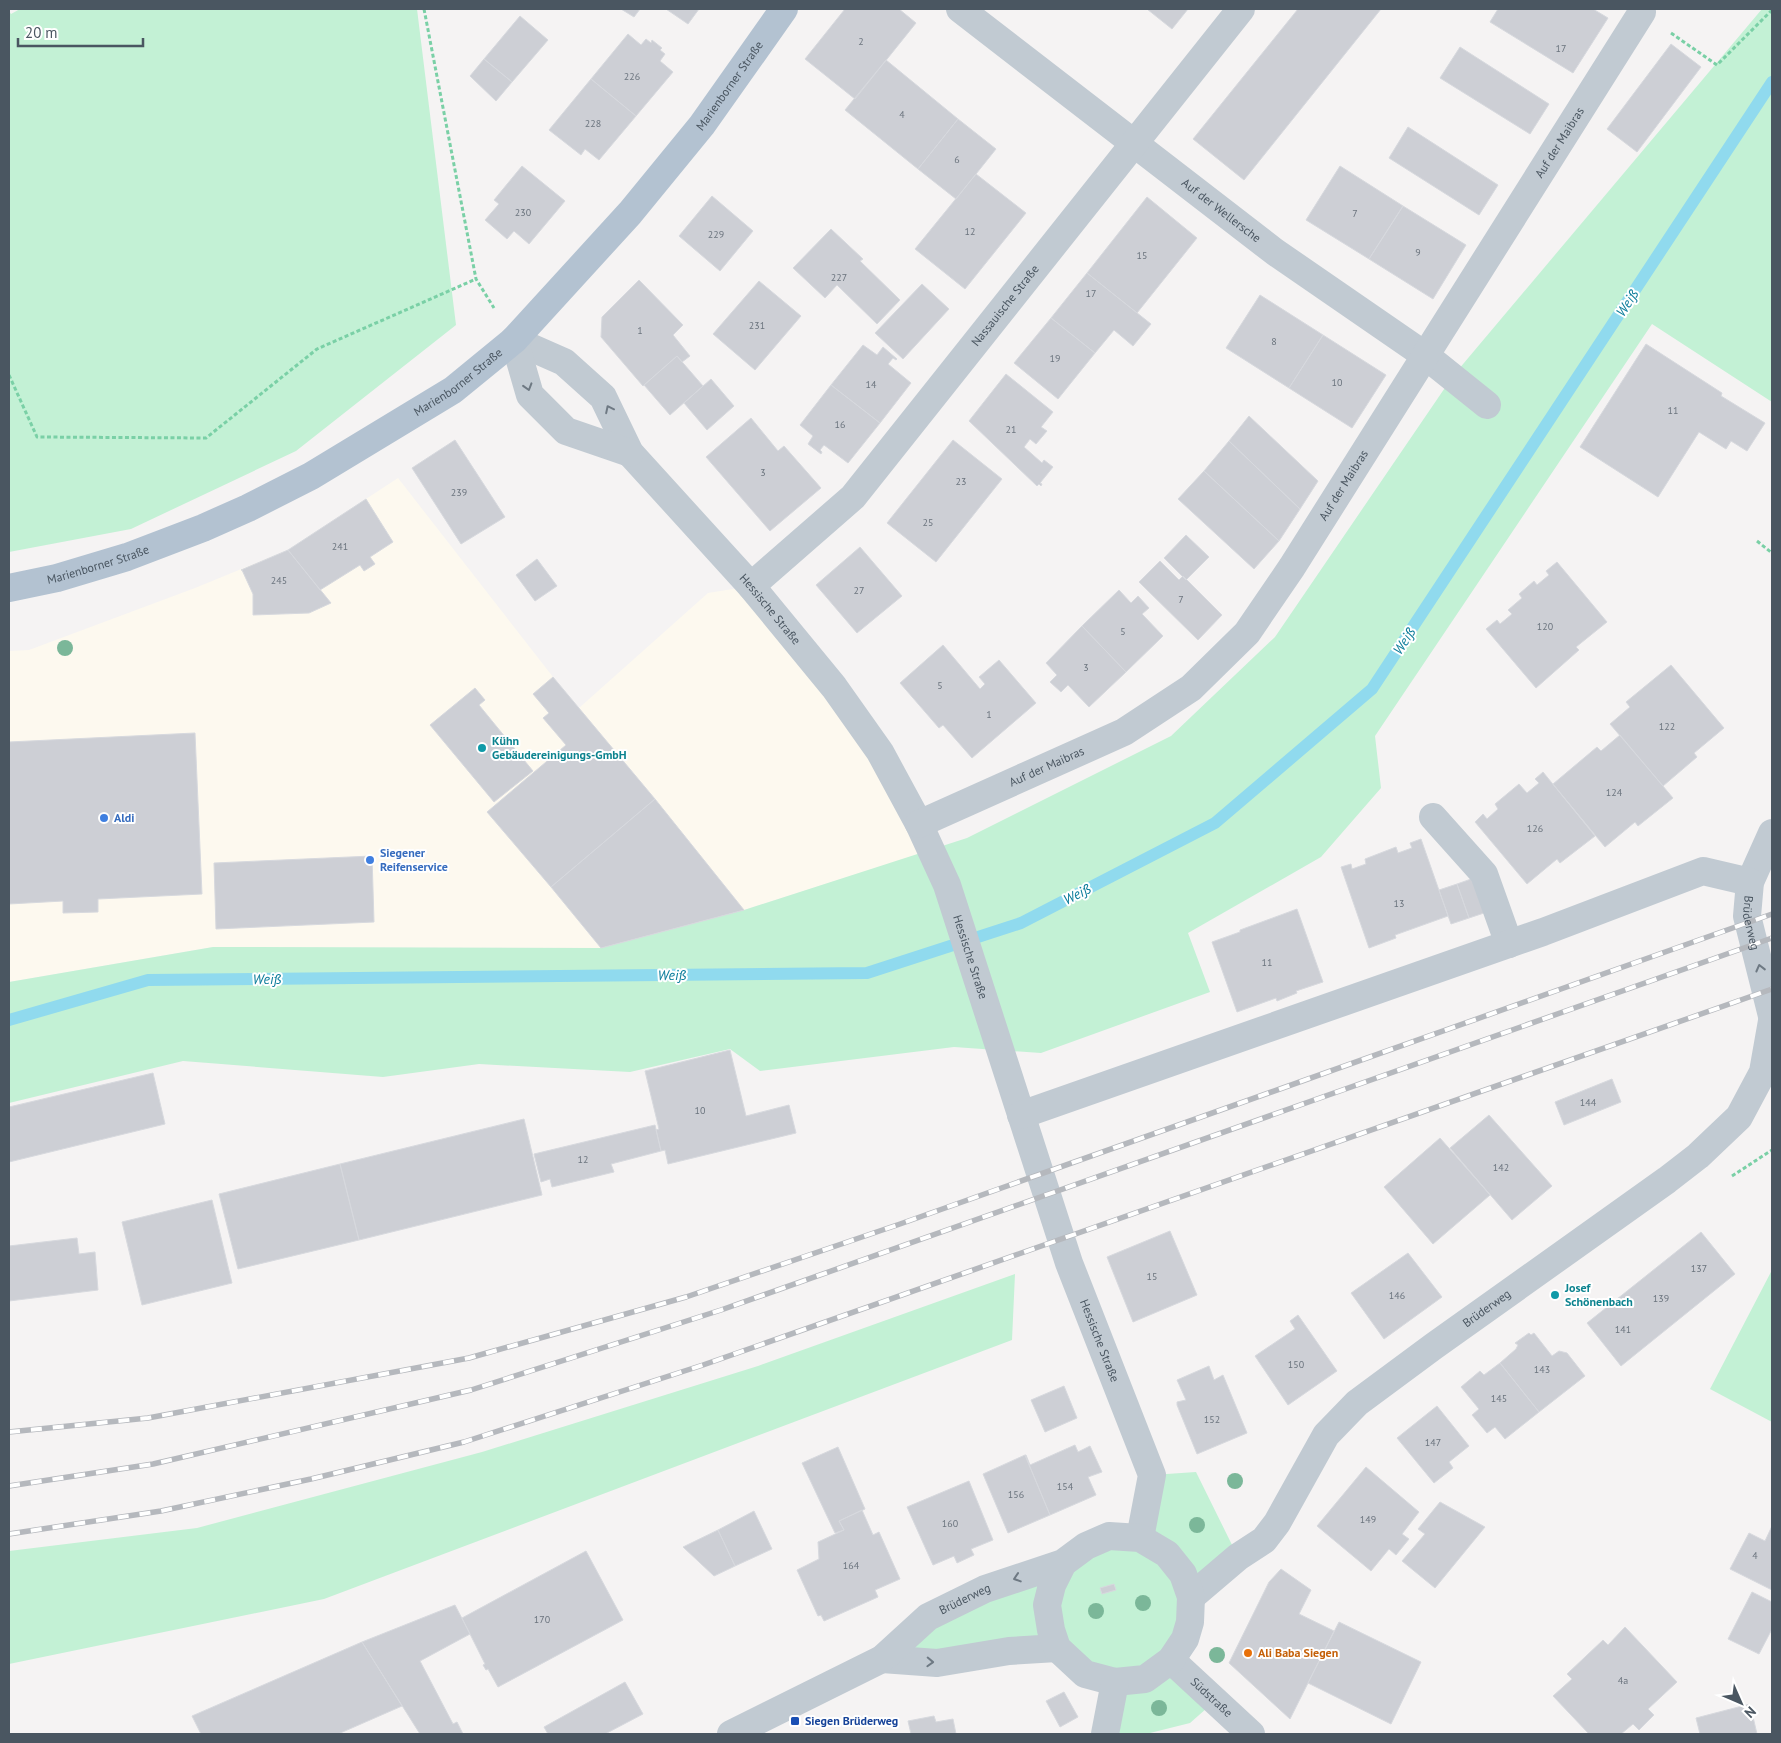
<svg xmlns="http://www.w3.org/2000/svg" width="1781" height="1743" viewBox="0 0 1781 1743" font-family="'PT Sans',sans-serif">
<rect width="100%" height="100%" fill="#f5f3f3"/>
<path fill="#fdf9ef" d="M 398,478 L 553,677 L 579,708 L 708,593 L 751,586 L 932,850 L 744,910 L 601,948 L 213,947 L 9,982 L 9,651 L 29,650 L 195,588 L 288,550 Z"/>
<path fill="#c3f1d5" d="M 20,9 L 417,9 L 456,325 L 296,451 L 131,529 L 9,552 L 9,11 L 11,14 Z
M 1762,9 L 1772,9 L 1772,402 L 1652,324 L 1375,736 L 1381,788 L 1321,857 L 1188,933 L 1210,992 L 1041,1053 L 954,1047 L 760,1071 L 730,1049 L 630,1072 L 479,1064 L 383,1077 L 183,1061 L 9,1103 L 9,982 L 213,947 L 601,948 L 744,910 L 967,838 L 1171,736 L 1275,637 L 1453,376 Z
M 1772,1270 L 1772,1422 L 1710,1389 Z
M 1015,1274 L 1012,1340 L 324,1599 L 9,1664 L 9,1551 L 197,1528 L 482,1452 L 758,1366 Z
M 1196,1472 L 1238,1557 L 1191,1597 L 1171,1660 L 1215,1701 L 1190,1723 L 1146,1734 L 1105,1734 L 1114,1682 L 1057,1648 L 882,1659 L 928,1617 L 1140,1538 L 1152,1475 Z"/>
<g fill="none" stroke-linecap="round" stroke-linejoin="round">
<path stroke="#90daee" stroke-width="12" d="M 9,1020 L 148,980 L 867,973 L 1021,923 L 1215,823 L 1372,689 L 1772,82"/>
</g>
<path fill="#cdcfd5" stroke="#d7d9de" d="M 621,9 L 640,9 L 634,17 Z
M 666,9 L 699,9 L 688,24 Z
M 845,9 L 899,9 L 916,23 L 855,99 L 805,59 Z
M 1147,9 L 1188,9 L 1172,29 Z
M 1298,9 L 1381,9 L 1244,180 L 1193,139 Z
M 1498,9 L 1593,9 L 1608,18 L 1573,73 L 1490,22 Z
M 520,16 L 548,40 L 512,82 L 484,59 Z
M 628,34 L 641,45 L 646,39 L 651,43 L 652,40 L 662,48 L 660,50 L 665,54 L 660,61 L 673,72 L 636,116 L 591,79 Z
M 1671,44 L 1701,67 L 1637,152 L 1607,129 Z
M 1460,47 L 1549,104 L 1530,134 L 1440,78 Z
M 484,59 L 512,82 L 496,101 L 470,76 Z
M 886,60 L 958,119 L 918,169 L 845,110 Z
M 591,79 L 636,116 L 599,160 L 585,149 L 581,155 L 549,130 Z
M 958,119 L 996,149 L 956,199 L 918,169 Z
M 1408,127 L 1498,185 L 1479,215 L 1389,158 Z
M 522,166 L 565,201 L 529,244 L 514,231 L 507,239 L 485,220 L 499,204 L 494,200 Z
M 1340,166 L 1403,206 L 1369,259 L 1306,220 Z
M 976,174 L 1026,213 L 965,289 L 915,249 Z
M 712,196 L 753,231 L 720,271 L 679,236 Z
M 1147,197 L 1197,238 L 1137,313 L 1087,273 Z
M 1403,206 L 1466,245 L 1433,299 L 1369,259 Z
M 831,229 L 863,259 L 860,261 L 900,300 L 877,324 L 837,285 L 825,298 L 793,268 Z
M 1087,273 L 1151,324 L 1133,346 L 1114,330 L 1095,353 L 1051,318 Z
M 639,280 L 683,325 L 673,335 L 690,356 L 682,362 L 677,356 L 643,386 L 601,337 L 602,317 Z
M 759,281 L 801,316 L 755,370 L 713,334 Z
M 922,284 L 949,309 L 903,359 L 875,333 Z
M 1260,295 L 1323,335 L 1289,388 L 1226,348 Z
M 1051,318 L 1095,353 L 1058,399 L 1014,363 Z
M 1323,335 L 1386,375 L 1352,428 L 1289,388 Z
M 1646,344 L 1722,393 L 1721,396 L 1765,423 L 1747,451 L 1731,441 L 1726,449 L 1699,432 L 1658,497 L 1580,447 Z
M 863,345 L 877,355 L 883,347 L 897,359 L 896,360 L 893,358 L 888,364 L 911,383 L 880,423 L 831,385 Z
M 677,356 L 703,386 L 670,415 L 644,385 Z
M 1006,374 L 1053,412 L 1041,427 L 1047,431 L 1036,444 L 1030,439 L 1024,447 L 1042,463 L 1044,460 L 1053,467 L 1040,483 L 1042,484 L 1041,486 L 1039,484 L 1037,486 L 969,421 Z
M 711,379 L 734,406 L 707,430 L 684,403 Z
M 831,385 L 880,423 L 848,463 L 824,445 L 820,450 L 822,452 L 821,454 L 808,444 L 813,436 L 800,425 Z
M 1249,416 L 1318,481 L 1300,509 L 1229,441 Z
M 751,418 L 778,451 L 784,446 L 821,488 L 770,531 L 706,457 Z
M 455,440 L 505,517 L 461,544 L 412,468 Z
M 953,440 L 1002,479 L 936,562 L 887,523 Z
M 1229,441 L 1300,509 L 1279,541 L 1204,471 Z
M 1204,471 L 1279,541 L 1254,569 L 1178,499 Z
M 366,499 L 393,542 L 370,557 L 375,564 L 364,571 L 360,565 L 320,590 L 288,550 Z
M 1186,535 L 1209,557 L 1186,580 L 1164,558 Z
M 860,547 L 902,596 L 857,633 L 816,585 Z
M 288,550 L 331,603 L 309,613 L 253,615 L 253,594 L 242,570 L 241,570 Z
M 537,559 L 557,586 L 535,601 L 516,575 Z
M 1160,561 L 1179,580 L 1183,576 L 1222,615 L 1198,640 L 1139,582 Z
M 1557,562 L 1607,622 L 1576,647 L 1579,650 L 1536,688 L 1486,629 L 1497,620 L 1500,624 L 1512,614 L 1508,610 L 1522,598 L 1519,594 L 1534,581 L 1537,585 L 1549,575 L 1546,571 Z
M 1119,590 L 1131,603 L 1138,596 L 1149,608 L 1142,614 L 1163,636 L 1126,672 L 1082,626 Z
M 1082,626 L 1126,672 L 1089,707 L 1068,685 L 1061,692 L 1050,682 L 1057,675 L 1046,663 Z
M 943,645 L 980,689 L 985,684 L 979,677 L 999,660 L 1036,703 L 972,758 L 943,725 L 939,728 L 900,683 Z
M 1671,665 L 1724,728 L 1694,753 L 1697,757 L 1663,786 L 1610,724 L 1630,707 L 1626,702 Z
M 553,677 L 655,799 L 551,887 L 487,812 L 566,745 L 543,718 L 549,713 L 533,694 Z
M 475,688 L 485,700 L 479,705 L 533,771 L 494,802 L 430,725 Z
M 195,733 L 202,894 L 98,899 L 98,912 L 63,913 L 63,901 L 9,904 L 9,742 Z
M 1620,735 L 1673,798 L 1638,826 L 1635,822 L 1605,847 L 1553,784 L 1597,747 L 1601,751 Z
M 1543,772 L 1595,836 L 1560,863 L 1557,859 L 1527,884 L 1475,822 L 1483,814 L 1487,819 L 1498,809 L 1495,804 L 1519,784 L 1527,793 L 1539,783 L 1535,779 Z
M 655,799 L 744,910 L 601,948 L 551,887 Z
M 1421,839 L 1448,916 L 1395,935 L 1396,938 L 1369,948 L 1341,867 L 1351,864 L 1352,869 L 1366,864 L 1365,859 L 1396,847 L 1398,853 L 1412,848 L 1410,843 Z
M 372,856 L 374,922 L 216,929 L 214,863 Z
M 1474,878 L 1487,912 L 1469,918 L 1457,884 Z
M 1457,884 L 1469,918 L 1451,924 L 1439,890 Z
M 1297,909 L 1323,982 L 1296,991 L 1297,993 L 1277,1001 L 1276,998 L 1237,1012 L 1212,942 L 1240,932 L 1240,930 Z
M 730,1050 L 746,1116 L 789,1105 L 796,1133 L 668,1164 L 665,1150 L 661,1151 L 656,1130 L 659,1129 L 645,1071 Z
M 153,1073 L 165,1124 L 9,1162 L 9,1107 Z
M 1612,1079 L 1621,1102 L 1564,1125 L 1555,1102 Z
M 1489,1115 L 1552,1186 L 1512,1220 L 1450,1148 Z
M 524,1119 L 542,1195 L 359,1240 L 340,1164 Z
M 655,1125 L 661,1151 L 611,1164 L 614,1172 L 552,1187 L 550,1179 L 541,1182 L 534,1154 Z
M 1440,1138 L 1490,1195 L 1433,1244 L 1384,1187 Z
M 340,1164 L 359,1240 L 238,1269 L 219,1194 Z
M 212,1200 L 232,1283 L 142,1305 L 122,1222 Z
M 1170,1231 L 1197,1295 L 1133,1322 L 1107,1257 Z
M 1701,1232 L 1735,1274 L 1621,1366 L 1587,1323 Z
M 77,1238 L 79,1254 L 95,1252 L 98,1290 L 9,1301 L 9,1246 Z
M 1408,1253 L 1442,1297 L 1384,1339 L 1351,1293 Z
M 1298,1315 L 1337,1371 L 1288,1405 L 1255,1356 L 1295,1329 L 1290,1321 Z
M 1529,1333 L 1531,1335 L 1534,1333 L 1552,1356 L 1559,1351 L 1567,1353 L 1585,1376 L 1539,1412 L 1500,1363 L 1516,1349 L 1518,1345 L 1515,1343 Z
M 1500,1363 L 1539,1412 L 1505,1439 L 1495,1427 L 1487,1433 L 1472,1415 L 1479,1409 L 1461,1387 L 1480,1371 L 1484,1375 Z
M 1209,1366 L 1214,1380 L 1223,1375 L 1247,1433 L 1197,1454 L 1177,1405 L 1177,1402 L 1186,1400 L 1177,1380 Z
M 1064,1386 L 1077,1418 L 1045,1432 L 1031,1400 Z
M 1437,1406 L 1469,1446 L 1449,1462 L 1453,1468 L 1434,1483 L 1397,1438 Z
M 1075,1445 L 1078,1452 L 1090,1446 L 1102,1472 L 1088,1477 L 1096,1495 L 1050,1515 L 1025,1455 L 1026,1455 L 1030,1465 Z
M 838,1447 L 865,1509 L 839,1521 L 844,1530 L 835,1533 L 802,1463 Z
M 1025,1455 L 1050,1515 L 1008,1533 L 983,1474 Z
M 1366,1467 L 1419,1512 L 1402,1534 L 1409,1539 L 1396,1555 L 1389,1549 L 1371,1571 L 1317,1526 Z
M 969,1481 L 993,1540 L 971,1549 L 974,1555 L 957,1563 L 954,1556 L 933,1565 L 907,1507 Z
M 1440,1502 L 1485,1527 L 1435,1588 L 1402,1561 L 1425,1534 L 1418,1529 Z
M 862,1510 L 873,1535 L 879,1532 L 900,1579 L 875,1590 L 878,1597 L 824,1621 L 821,1615 L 818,1616 L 797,1570 L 819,1559 L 818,1542 L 844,1530 L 839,1521 Z
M 754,1511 L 772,1549 L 735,1566 L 718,1530 Z
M 1772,1526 L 1772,1590 L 1730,1569 L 1749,1533 L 1765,1541 Z
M 718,1530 L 735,1566 L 714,1576 L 683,1547 Z
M 586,1551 L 623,1620 L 498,1687 L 488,1669 L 486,1670 L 483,1665 L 485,1664 L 462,1618 Z
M 1281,1569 L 1311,1590 L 1299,1614 L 1334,1631 L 1290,1719 L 1229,1663 L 1269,1582 Z
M 1114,1584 L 1116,1590 L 1102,1594 L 1100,1588 Z
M 1752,1592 L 1772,1602 L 1772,1629 L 1759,1654 L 1728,1639 Z
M 455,1605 L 470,1634 L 420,1661 L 453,1724 L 457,1722 L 463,1734 L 420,1734 L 362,1642 Z
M 1339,1622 L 1421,1662 L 1391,1724 L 1308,1683 Z
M 1625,1627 L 1677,1682 L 1648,1709 L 1654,1715 L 1639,1730 L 1633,1724 L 1621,1734 L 1589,1734 L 1553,1696 L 1572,1679 L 1567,1674 L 1603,1640 L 1608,1645 Z
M 362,1642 L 402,1706 L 338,1734 L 201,1734 L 192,1716 Z
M 625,1682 L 643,1714 L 605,1734 L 548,1734 L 544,1727 Z
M 1064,1692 L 1078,1717 L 1060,1727 L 1046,1701 Z
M 1750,1704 L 1757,1734 L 1700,1734 L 1696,1718 Z
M 934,1716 L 936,1722 L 953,1719 L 956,1734 L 911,1734 L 908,1721 Z"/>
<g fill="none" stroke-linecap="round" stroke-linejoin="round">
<path stroke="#7ad0a6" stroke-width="3" stroke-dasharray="4 2.5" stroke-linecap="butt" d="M 424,9 L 476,279 L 494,308
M 1671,33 L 1717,65 L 1772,10
M 9,375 L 37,437 L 206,438 L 317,349 L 476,279
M 1757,541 L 1772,553
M 1732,1176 L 1772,1150"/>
<g stroke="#c1cad2" stroke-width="28">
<path id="s1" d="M 960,9 L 1275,252 L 1426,356 L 1487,405"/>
<path id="s2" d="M 514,340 L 564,362 L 603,397 L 630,453 L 751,586 L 834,687 L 880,752 L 919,824 L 947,885 L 1069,1263 L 1152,1475 L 1140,1538"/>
<path d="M 514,340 L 530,395 L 566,431 L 630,453"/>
<path id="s3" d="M 751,586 L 853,497 L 1241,9"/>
<path d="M 1433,817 L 1484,874 L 1509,944"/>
<path id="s4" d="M 919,824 L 1124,732 L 1191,688 L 1247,633 L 1292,567 L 1642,12"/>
<path id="s5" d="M 1772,833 L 1750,882 L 1747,916 L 1772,1016"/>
<path d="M 1021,1115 L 1543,932 L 1703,871 L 1750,882"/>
<path id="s6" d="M 1191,1597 L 1238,1557 L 1264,1540 L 1277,1523 L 1326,1435 L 1357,1403 L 1434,1346 L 1667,1180 L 1698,1156 L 1739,1117 L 1763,1072 L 1772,1021"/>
<path d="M 882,1659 L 937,1663 L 1009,1651 L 1057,1648"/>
<path id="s7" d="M 1171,1660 L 1251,1734"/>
<path id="s8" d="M 731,1734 L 882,1659 L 928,1617 L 985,1589 L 1063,1563 L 1086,1546 L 1109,1536 L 1140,1538 L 1167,1554 L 1183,1574 L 1191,1597 L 1190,1622 L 1185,1639 L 1171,1660 L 1145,1679 L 1115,1682 L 1085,1674 L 1057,1648 L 1051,1630 L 1047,1605 L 1052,1585 L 1063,1563"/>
<path d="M 1105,1734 L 1115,1682"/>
</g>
<path stroke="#b3c2d1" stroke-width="28" id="s9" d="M 9,588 L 57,578 L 127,557 L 203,528 L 248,508 L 311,476 L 453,390 L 514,340 L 630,213 L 702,125 L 784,9"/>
<defs>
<path id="rail" d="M 9,1432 L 148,1418 L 469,1358 L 686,1297 L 900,1224 L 1772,914
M 9,1486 L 153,1464 L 471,1390 L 721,1310 L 1772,938
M 9,1534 L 161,1511 L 311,1479 L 464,1442 L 703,1365 L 1772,989"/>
</defs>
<use href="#rail" stroke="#b5b8bd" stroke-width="5.5"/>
<use href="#rail" stroke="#fff" stroke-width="4" stroke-dasharray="11" stroke-linecap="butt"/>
</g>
<g fill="#7bb799">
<circle cx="65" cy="648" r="8"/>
<circle cx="1235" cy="1481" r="8"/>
<circle cx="1197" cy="1525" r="8"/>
<circle cx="1143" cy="1603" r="8"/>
<circle cx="1096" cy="1611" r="8"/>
<circle cx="1217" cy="1655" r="8"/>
<circle cx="1159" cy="1708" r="8"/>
</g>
<defs><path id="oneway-chevron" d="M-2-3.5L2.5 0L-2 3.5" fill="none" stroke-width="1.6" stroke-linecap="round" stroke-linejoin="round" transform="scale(1.25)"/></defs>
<g stroke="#6e7983">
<use href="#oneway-chevron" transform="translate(528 387) rotate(73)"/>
<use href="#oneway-chevron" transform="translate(609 409) rotate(-116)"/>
<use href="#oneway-chevron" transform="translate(1760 968) rotate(-104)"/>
<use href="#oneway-chevron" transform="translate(1017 1578) rotate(162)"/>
<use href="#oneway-chevron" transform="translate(930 1662) rotate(2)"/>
</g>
<g fill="#0f9aa8" stroke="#fff" stroke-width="2">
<circle cx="482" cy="748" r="5"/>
<circle cx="1555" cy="1295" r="5"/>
</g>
<g fill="#3f7fe0" stroke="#fff" stroke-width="2">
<circle cx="104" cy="818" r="5"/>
<circle cx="370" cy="860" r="5"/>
</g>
<circle fill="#e8710a" stroke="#fff" stroke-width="2" cx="1248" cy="1653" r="5"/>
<rect fill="#1a4fb4" stroke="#fff" stroke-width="2" x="790" y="1716" width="10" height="10" rx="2.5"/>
<g text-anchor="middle" stroke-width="4" stroke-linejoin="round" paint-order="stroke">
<g font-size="10" fill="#6b747e">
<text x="861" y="45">2</text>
<text x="1561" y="52">17</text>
<text x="632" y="80">226</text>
<text x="902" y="118">4</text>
<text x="593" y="127">228</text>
<text x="957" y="163">6</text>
<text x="523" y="216">230</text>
<text x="1355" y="217">7</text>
<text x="970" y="235">12</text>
<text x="716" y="238">229</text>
<text x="1418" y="256">9</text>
<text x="1142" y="259">15</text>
<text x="839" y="281">227</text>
<text x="1091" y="297">17</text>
<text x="757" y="329">231</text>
<text x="640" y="334">1</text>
<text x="1274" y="345">8</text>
<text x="1055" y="362">19</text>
<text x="1337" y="386">10</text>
<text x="871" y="388">14</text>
<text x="1673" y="414">11</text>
<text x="840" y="428">16</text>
<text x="1011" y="433">21</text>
<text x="763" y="476">3</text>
<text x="961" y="485">23</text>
<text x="459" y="496">239</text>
<text x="928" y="526">25</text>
<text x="340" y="550">241</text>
<text x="279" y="584">245</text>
<text x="859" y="594">27</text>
<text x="1181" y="603">7</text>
<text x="1545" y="630">120</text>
<text x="1123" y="635">5</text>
<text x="1086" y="671">3</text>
<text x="940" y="689">5</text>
<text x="989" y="718">1</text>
<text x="1667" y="730">122</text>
<text x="1614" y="796">124</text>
<text x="1535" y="832">126</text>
<text x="1399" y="907">13</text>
<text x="1267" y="966">11</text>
<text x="1588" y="1106">144</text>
<text x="700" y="1114">10</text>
<text x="583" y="1163">12</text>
<text x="1501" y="1171">142</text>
<text x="1699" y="1272">137</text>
<text x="1152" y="1280">15</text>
<text x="1397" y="1299">146</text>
<text x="1661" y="1302">139</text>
<text x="1623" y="1333">141</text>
<text x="1296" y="1368">150</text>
<text x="1542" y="1373">143</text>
<text x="1499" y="1402">145</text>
<text x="1212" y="1423">152</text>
<text x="1433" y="1446">147</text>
<text x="1065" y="1490">154</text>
<text x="1016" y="1498">156</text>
<text x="1368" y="1523">149</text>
<text x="950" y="1527">160</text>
<text x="1755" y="1559">4</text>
<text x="851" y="1569">164</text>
<text x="542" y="1623">170</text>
<text x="1623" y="1684">4a</text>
</g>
<g font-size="12" fill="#4a5661" stroke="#fff">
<text dy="4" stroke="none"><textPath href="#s9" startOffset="902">Marienborner Straße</textPath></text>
<text dy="4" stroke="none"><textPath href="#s4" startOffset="965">Auf der Maibras</textPath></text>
<text dy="4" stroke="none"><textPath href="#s1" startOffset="330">Auf der Wellersche</textPath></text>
<text dy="4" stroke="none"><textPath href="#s3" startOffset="380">Nassauische Straße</textPath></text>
<text dy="4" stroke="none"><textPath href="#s9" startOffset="498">Marienborner Straße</textPath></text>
<text dy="4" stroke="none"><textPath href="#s4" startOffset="560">Auf der Maibras</textPath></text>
<text dy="4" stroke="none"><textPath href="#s9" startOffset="92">Marienborner Straße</textPath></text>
<text dy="4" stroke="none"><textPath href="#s2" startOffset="379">Hessische Straße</textPath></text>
<text dy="4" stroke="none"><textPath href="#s4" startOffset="140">Auf der Maibras</textPath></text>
<text dy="4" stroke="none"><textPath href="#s5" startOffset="95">Brüderweg</textPath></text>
<text dy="4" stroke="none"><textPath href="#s2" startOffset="784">Hessische Straße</textPath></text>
<text dy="4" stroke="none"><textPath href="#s6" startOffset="420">Brüderweg</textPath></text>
<text dy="4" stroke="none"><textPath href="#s2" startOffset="1189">Hessische Straße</textPath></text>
<text dy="4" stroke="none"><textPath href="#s8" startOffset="272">Brüderweg</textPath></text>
<text dy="4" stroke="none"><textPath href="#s7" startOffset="55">Südstraße</textPath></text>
</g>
<g font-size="12" font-weight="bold" fill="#0d838f" stroke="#fff" text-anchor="start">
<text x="492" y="745">Kühn<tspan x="492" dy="14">Gebäudereinigungs-GmbH</tspan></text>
<text x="1565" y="1292">Josef<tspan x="1565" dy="14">Schönenbach</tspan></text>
</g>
<g font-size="12" font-weight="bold" fill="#366cbe" stroke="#fff" text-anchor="start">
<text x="114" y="822">Aldi</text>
<text x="380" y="857">Siegener<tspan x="380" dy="14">Reifenservice</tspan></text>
</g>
<g font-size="12" font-weight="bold" fill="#c56008" stroke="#fff" text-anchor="start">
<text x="1258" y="1657">Ali Baba Siegen</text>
</g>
<g font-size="12" font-weight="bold" fill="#164399" stroke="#fff" text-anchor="start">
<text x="805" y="1725">Siegen Brüderweg</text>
</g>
<g font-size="14" font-style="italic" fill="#0c7c9b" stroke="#fff">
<text transform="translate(1627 303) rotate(-57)" y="5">Weiß</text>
<text transform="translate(1404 641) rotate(-57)" y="5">Weiß</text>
<text transform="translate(1077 894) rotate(-27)" y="5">Weiß</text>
<text transform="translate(672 975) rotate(-1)" y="5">Weiß</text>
<text transform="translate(267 979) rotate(-1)" y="5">Weiß</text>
</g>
</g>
<rect width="1781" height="1743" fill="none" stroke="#4a5661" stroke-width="20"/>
<g transform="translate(1741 1703) rotate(135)" stroke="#ffffff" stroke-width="4" paint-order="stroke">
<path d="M0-4L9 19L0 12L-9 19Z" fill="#4a5661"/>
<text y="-8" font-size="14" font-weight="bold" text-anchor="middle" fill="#4a5661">N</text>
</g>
<path d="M18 38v8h125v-8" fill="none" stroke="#4a5661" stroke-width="2.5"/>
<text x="25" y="38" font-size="15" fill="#4a5661" stroke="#ffffff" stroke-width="4" paint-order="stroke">20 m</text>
</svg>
